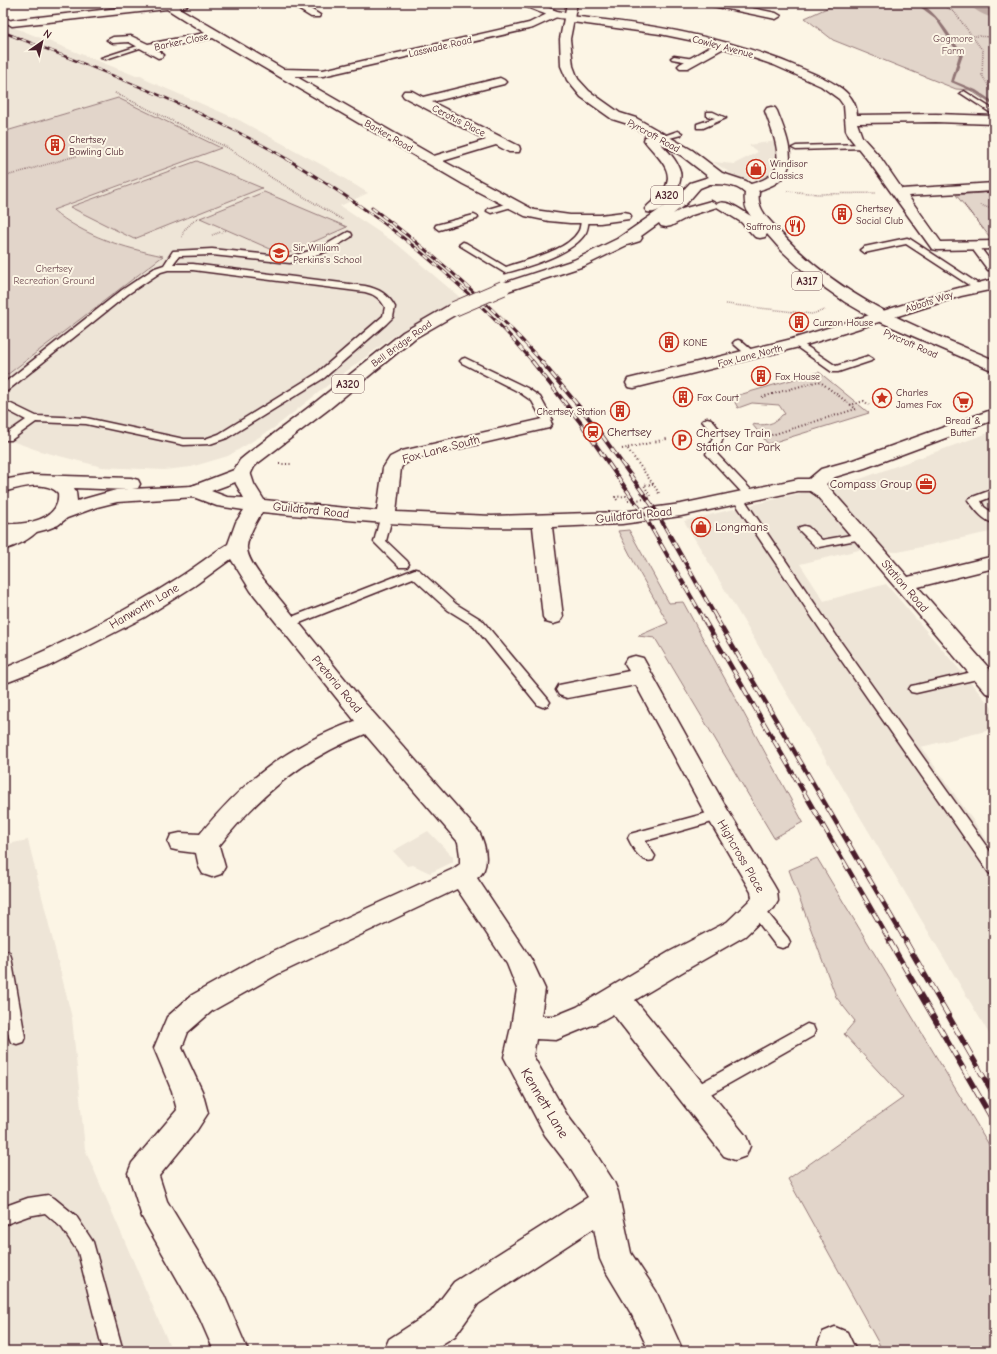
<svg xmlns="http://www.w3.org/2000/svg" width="997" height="1354" viewBox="0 0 997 1354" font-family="'Comic Neue',sans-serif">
<rect width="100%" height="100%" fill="#fcf5e5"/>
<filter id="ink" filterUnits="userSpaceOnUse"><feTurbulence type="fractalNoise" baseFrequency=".025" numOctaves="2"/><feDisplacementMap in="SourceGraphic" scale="8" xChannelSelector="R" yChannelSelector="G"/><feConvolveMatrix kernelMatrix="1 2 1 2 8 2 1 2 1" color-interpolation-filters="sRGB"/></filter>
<g filter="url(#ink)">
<path fill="#eee5d7" d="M 3,23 L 136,76 L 141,75 L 146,78 L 144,79 L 239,120 L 324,166 L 368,193 L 340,206 L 397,244 L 463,300 L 447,306 L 394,336 L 328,385 L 274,428 L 228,456 L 191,467 L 164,470 L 102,467 L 40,451 L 3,438 L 3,378 L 162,256 L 138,251 L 83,231 L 53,210 L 133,181 L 118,98 L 3,132 Z
M 777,141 L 779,149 L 775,166 L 772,174 L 766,179 L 745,179 L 737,177 L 713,162 L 734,164 L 758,152 L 748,145 Z
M 994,431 L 994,531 L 898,552 L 859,550 L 800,564 L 824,601 L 886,584 L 994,710 L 994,729 L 921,747 L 994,850 L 994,1042 L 684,521 L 860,479 Z
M 428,831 L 453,857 L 453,862 L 430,873 L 413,865 L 407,866 L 393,851 Z
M 28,840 L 72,1018 L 85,1149 L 172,1351 L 3,1351 L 3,845 Z"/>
<path fill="#e2d5ca" stroke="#967a7a" d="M 838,3 L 994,3 L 994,106 L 970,90 L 956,89 L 833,40 L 805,18 Z
M 118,98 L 221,148 L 53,210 C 83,236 125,248 163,256 L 3,378 L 3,132 Z
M 197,161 L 262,188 L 134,239 L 70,207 Z
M 264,192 L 347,227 L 284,255 L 200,218 Z
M 994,192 L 994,242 L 956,195 Z
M 819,372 L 869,413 L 768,444 L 752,424 C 763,426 775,425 782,415 L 785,414 L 779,405 L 752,403 L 738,408 L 732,397 Z
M 629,530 L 669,603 L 683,602 L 803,822 L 774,838 L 655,638 L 638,636 L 668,623 L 639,572 L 618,531 Z
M 817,858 L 994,1153 L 994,1351 L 883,1351 L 788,1179 L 903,1098 L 844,1034 L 855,1021 L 836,997 L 789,870 Z"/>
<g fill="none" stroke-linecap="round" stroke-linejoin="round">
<path fill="#917474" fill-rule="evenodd" d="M 915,3 C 933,3 954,42 963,55 L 954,81 L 976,90 L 994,102 L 994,105 L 974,92 L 951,82 L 959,55 L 935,18 Z"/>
<path fill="#c0aca5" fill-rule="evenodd" d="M 969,3 L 994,3 L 994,18 C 985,16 974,11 969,3 Z"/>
<defs>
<path id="lane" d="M 3,17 L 14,22 L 15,23 L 12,25 L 3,21 Z
M 141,45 L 146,46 L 106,59 L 101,58 Z
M 674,56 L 694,59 L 697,61 L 694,63 L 672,59 L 671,58 Z
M 964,91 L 994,110 L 994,115 L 962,94 L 960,93 Z
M 707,112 L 713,112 L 726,118 L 703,128 L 697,128 L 697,124 L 715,118 L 707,116 Z
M 678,131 L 682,133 L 681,135 L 662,140 L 658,138 Z
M 862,144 L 865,144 L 865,148 L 796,150 L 792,148 L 796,146 Z
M 512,202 L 516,204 L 515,206 L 491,213 L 487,211 L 488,209 Z
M 474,215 L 478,217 L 477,219 L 439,230 L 435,227 L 436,225 Z
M 582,217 L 588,217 L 589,219 C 588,224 588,230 585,234 C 572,254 528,267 505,273 L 459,245 L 463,242 L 466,243 L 506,267 C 526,260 567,251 578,232 C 581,228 580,222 582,217 Z
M 348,232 L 351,233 L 352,235 L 351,237 L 328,251 L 290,263 L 212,255 L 179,256 L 173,264 L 193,264 L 365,286 C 379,289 388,294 395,307 L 393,317 L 386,324 L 324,378 L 227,438 L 210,444 L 184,445 L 86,424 L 36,422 L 11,440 L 3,440 L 3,436 L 26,420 L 3,408 L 3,400 L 36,416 L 86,418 L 184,439 L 205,439 L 219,434 L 316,374 L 383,316 L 385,307 C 381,299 374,294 365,292 L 193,270 L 168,270 L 161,272 L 128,294 L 7,391 L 3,392 L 3,384 L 122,290 L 155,268 L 164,265 L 173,251 L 212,249 L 290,257 L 322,247 Z
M 907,238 L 910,239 L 983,287 L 981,289 L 975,289 L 906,244 L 864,253 L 860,250 L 864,247 Z
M 974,242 L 977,243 L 994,266 L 994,270 L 988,270 L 971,247 L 970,245 L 971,243 Z
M 738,340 L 741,341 L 755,353 L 757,355 L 755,357 L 749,357 L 735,345 L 733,343 L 735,341 Z
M 797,340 L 836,366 L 868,356 L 873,359 L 871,361 L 838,372 L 832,372 L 794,345 L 792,343 L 794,341 Z
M 465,358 L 527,388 L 540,397 L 552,419 L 547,426 L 539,426 L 538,424 L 542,419 L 532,401 L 519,392 L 462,363 L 460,361 L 462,359 Z
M 707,418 L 711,419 L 724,435 L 717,454 L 754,493 L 756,495 L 754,497 L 746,497 L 706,454 L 714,435 L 702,421 Z
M 994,489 L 994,496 L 981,501 L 984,507 L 994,514 L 994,523 C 983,521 975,509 968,500 L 970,498 Z
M 738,495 L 742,496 L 838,638 L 994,857 L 994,875 L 989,873 L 830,644 L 732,498 Z
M 386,515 L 390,516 L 392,518 L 386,541 L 407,561 L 409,564 L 407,567 L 399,567 L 374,542 L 380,518 L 382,516 Z
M 804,526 L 808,527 L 822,540 L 862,533 L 866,534 L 868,536 L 866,538 L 862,539 L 819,547 L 815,546 L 798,529 L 800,527 Z
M 415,569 L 419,570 L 456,604 L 482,620 L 548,699 L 550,702 L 548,705 L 543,707 L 538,705 L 474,626 L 448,610 L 413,578 L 292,626 L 284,626 L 282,623 L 284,620 Z
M 981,670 L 986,671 L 987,674 L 986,677 L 916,693 L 911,692 L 909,689 L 911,686 L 916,685 Z
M 718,810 L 723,811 L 725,815 L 723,819 L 645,841 L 655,856 L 653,860 C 641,864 633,848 628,838 L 630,834 Z
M 757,904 L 762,906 L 788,938 L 790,942 L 788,946 L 782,948 L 776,946 L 749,910 L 752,906 Z
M 3,951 L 9,952 L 11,957 L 25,1037 L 23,1042 L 17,1044 L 11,1042 L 9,1037 L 3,1004 Z
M 807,1024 L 813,1026 L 815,1031 L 813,1036 L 700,1100 L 694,1103 L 688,1100 L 685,1095 L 688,1090 Z
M 48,1195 L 54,1198 L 76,1216 L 93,1242 L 123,1351 L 103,1351 L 78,1252 L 62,1228 L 45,1213 L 28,1216 L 3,1225 L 3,1207 L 28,1198 Z"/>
<path id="street" d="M 164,3 L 188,3 L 187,6 L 179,8 L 283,69 L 323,70 L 529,23 L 551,12 L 559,12 L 560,14 L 559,16 L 533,28 L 323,76 L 295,76 L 434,156 L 486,140 L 404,97 L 402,94 L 404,91 L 412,91 L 423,97 L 500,78 L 504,80 L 506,82 L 504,84 L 432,102 L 519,146 L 520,149 L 519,152 L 509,152 L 496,145 L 443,161 L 534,210 L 570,215 L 600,215 L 624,212 L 629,213 L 631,216 L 629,219 L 600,223 L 570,223 L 549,221 L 525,216 L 463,184 L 213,38 L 156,49 L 164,55 L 162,57 L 158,58 L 129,42 L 113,43 L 107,40 L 113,37 L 131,36 L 148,44 L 205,33 L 167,9 L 12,26 L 7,23 L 12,20 Z
M 288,3 L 301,3 L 320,15 L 319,17 L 311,17 Z
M 708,3 L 728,3 L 776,13 L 781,16 L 776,19 L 713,6 Z
M 569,16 C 651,24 730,37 805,70 C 825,79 856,89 857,115 L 936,114 L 994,116 L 994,124 L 936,122 L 857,123 L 862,137 L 880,157 L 902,189 L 994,183 L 994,191 L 908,196 L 941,242 L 994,241 L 994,249 L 937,250 L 932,249 L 870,163 L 850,138 L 846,130 L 844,106 L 839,99 L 821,86 L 774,65 L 724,48 L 688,68 L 680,68 L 678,66 L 680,64 L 713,45 L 660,34 L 565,21 L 564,19 L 565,17 Z
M 771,107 L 775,108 L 777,111 C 787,137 804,173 768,187 C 761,190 752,194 744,192 L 742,189 L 744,186 C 754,183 769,180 774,171 C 784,156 770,126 765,111 L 767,108 Z
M 994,279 L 994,289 L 961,296 L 803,346 L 634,388 L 628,387 L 626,383 L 628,379 L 792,339 L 951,290 Z
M 994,409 L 994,420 L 865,468 L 835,477 L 826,484 L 908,577 L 994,556 L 994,568 L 918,587 L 994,674 L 994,695 L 986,693 L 816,495 L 810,491 L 798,491 L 681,516 L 622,524 L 552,527 L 563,617 L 560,622 L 553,624 L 546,622 L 543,617 L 533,527 C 442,529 352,521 262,512 C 257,520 248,536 247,546 C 246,555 255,568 260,575 L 362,700 L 479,832 C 486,845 491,869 477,878 L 531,959 L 545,989 L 541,1016 L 555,1016 L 577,1007 L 669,952 L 727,922 L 752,898 L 751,892 L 706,815 L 636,685 L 567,698 L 559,695 L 556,690 L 559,685 L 629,671 L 624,663 L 627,658 L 635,656 L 643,658 L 727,809 L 773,884 L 777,891 L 778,901 L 774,908 L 745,936 L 689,968 L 635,1000 L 746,1136 L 750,1146 L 746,1156 L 735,1160 L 724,1156 L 613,1014 L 597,1023 L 556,1040 L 536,1039 L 533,1056 L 567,1115 L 590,1145 L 614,1182 L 618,1192 L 631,1253 L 656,1291 L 683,1351 L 649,1351 L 632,1315 L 605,1270 L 600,1259 L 594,1228 L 478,1304 L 455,1336 L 431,1351 L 384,1351 L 389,1339 L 431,1312 L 454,1282 L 588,1197 L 568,1165 L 545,1135 L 504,1057 L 511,1027 L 517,989 L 507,964 L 457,889 L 278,974 L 212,1011 L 188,1032 L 182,1048 L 202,1091 L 208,1113 L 197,1130 L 159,1176 L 167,1201 L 224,1295 L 248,1351 L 214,1351 L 200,1319 L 142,1217 L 128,1173 L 132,1163 L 177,1110 L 172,1091 L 154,1048 L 167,1017 L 192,995 L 258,958 L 453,869 L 460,864 L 460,856 L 458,842 L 365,734 C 304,758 260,794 219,846 L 225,867 L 221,874 L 212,877 L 203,874 L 199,867 L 196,853 L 180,851 L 171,849 L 168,842 L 171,835 L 180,833 L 200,834 C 245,779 288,746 355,721 L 251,591 L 231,559 L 194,586 L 145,617 L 47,667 L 3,684 L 3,669 C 63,644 123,613 178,578 C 196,567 211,554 228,544 L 236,522 L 244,510 L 217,506 L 188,495 L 186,491 L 188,487 L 195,485 L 227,497 L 244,498 L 236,484 L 233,473 L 235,469 L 242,467 L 249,469 L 254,484 L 264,500 L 377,511 L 383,468 L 390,457 L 402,451 L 543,419 L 549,420 L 552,424 L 549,428 L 414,459 L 403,465 L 401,468 L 396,512 L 492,516 L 622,512 L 681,504 L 798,479 L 809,479 L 821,469 L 853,460 Z
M 29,523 L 36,525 L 39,529 C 32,539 14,547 3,550 L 3,536 L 22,525 Z
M 835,1327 L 847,1332 L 856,1351 L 821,1351 L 818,1344 L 823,1332 Z"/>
<path id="secondary" d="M 521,3 L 536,3 L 557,11 L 573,14 L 574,16 C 566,25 533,9 522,5 Z"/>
<path id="primary" d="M 567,3 L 577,3 L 570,39 L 573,66 L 578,79 L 589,91 L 620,113 L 636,118 L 692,150 L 722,173 L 746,181 L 752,185 L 759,192 C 756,210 770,220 781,233 C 842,300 913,325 994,360 L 994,371 L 876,320 L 845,302 L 811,278 L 782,251 L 767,234 L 765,237 L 760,238 L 755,237 L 741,222 L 717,207 L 692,215 L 671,226 L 666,227 L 661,226 L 659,223 L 641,236 L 642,238 L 640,241 L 627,245 L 584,266 L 508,291 L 503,293 L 498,291 L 495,288 L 498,285 L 574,260 L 617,239 L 675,199 L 690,183 L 709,177 L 682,156 L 660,143 C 668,151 677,160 680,171 C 684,187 664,216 647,212 L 645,209 C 649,203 656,200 661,194 C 680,171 655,156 644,140 L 645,137 L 649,136 L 628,124 L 612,119 L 581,97 L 567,80 L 561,66 L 560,39 ZM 710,184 C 723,184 735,184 745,193 C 744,201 745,209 751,216 C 742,211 727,198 717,204 L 711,201 L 682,209 L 673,214 L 687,203 L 700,188 Z
M 454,304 L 460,306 L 462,309 L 460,312 L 415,338 L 329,409 L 258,463 L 254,467 L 249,477 L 195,497 L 117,502 L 97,507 L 67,518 L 58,525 L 48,529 L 21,536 L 3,536 L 3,524 C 24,525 61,521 58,493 C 45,479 18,488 3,492 L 3,480 L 31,475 L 131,478 L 138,480 L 140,484 L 138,488 L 132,489 L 192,486 L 234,470 L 240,460 L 246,455 L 317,401 L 403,332 L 448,306 ZM 74,488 L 129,490 L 116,490 L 77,501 L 76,492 Z"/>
</defs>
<use href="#lane" stroke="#4a1f2b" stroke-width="3"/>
<use href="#street" stroke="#4a1f2b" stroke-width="3"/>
<use href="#secondary" stroke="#4a1f2b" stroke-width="3"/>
<use href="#primary" stroke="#4a1f2b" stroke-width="3"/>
<path stroke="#4a1f2b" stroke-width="1.5" stroke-dasharray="0.5 1.5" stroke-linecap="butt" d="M 941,3 L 955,13 L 983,51 L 982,75 L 989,87 L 994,91
M 992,3 L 994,4
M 973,36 L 994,37
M 115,93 L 228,148 L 272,178 L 343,220
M 3,177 L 83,154 L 79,151
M 787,191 L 818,194 L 876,193
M 964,205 L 983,229
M 981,205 L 994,210
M 212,235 L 227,230
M 182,237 L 184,230 L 198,217
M 726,304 L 812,314 L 825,310"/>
<path stroke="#4a1f2b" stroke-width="2" stroke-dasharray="1 2.5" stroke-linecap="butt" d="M 762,397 L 819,381 L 851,405 L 864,401 L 869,405
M 768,436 L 856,409 L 851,405
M 622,449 L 627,448
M 279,464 L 292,464
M 653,484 L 627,448 L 667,439
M 650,496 L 644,485 L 653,484 L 660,495
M 617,500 L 615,497 L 626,496 L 627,499"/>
<use href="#lane" fill="#fcf5e5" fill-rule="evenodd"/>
<use href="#street" fill="#fcf5e5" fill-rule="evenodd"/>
<use href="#secondary" fill="#fcf5e5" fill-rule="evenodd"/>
<use href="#primary" fill="#fcf5e5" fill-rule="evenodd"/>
<defs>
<path id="rail-far4" d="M 3,32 C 100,70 198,107 289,160"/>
<path id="rail-far3" d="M 287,159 C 378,213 465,281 533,362
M 372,208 C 434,254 491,304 542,362"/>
<path id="rail-far2" d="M 532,361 L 580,422 L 644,515 L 704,619
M 541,361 L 596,427 L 656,511 L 717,619"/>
<path id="rail-far1" d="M 703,618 L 891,943
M 716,618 L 907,943"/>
<path id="rail" d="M 890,942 L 994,1122
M 906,942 L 994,1095"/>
</defs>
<use href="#rail-far4" stroke="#4a1f2b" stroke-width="2.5"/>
<use href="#rail-far3" stroke="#4a1f2b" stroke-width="3"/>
<use href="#rail-far2" stroke="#4a1f2b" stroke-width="4"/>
<use href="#rail-far1" stroke="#4a1f2b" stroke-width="4.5"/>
<use href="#rail" stroke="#4a1f2b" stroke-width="5.5"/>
<use href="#rail-far4" stroke="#fcf5e5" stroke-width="1.5" stroke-dasharray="5" stroke-linecap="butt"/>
<use href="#rail-far3" stroke="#fcf5e5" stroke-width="2" stroke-dasharray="6" stroke-linecap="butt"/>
<use href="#rail-far2" stroke="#fcf5e5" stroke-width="2.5" stroke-dasharray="8" stroke-linecap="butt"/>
<use href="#rail-far1" stroke="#fcf5e5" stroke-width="3" stroke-dasharray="10" stroke-linecap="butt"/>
<use href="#rail" stroke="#fcf5e5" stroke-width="4" stroke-dasharray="12" stroke-linecap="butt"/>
<defs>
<path id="primary-bridge" d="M 454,309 L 503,288"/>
</defs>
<use href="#primary-bridge" stroke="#4a1f2b" stroke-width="16" stroke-linecap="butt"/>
<path stroke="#4a1f2b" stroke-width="2" stroke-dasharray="1 2.5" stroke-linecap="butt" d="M 628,501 L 652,498"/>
<use href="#primary-bridge" stroke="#fcf5e5" stroke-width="14"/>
</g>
</g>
<defs>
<symbol id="building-ring" viewBox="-11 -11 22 22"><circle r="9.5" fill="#fcf5e5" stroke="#c8321e" stroke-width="1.5"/><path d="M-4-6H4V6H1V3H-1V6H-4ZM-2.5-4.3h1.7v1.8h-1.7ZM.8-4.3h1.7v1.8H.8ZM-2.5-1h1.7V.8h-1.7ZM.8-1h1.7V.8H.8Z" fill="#c8321e"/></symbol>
<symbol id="shop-ring" viewBox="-11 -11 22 22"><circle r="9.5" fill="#fcf5e5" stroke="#c8321e" stroke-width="1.5"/><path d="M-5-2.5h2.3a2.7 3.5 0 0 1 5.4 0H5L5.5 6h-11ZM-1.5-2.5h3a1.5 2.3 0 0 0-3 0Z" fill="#c8321e"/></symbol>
<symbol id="restaurant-ring" viewBox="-11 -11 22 22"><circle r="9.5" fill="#fcf5e5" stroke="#c8321e" stroke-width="1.5"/><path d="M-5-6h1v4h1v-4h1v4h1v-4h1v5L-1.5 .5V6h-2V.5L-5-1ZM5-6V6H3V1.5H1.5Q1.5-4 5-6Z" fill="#c8321e"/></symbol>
<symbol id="school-ring" viewBox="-11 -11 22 22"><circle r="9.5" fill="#fcf5e5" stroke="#c8321e" stroke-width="1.5"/><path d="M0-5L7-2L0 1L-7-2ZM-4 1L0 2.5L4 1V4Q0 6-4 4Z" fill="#c8321e"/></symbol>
<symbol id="sight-ring" viewBox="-11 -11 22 22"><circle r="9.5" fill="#fcf5e5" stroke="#c8321e" stroke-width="1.5"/><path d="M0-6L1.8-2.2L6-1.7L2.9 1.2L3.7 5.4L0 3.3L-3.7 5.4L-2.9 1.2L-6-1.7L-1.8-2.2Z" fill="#c8321e"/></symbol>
<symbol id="supermarket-ring" viewBox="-11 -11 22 22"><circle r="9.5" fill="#fcf5e5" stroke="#c8321e" stroke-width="1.5"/><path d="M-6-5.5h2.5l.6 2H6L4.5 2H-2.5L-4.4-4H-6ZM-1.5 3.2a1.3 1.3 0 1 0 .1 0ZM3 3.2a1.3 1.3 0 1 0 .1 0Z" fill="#c8321e"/></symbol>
<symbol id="station-ring" viewBox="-11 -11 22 22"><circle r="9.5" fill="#fcf5e5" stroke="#c8321e" stroke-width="1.5"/><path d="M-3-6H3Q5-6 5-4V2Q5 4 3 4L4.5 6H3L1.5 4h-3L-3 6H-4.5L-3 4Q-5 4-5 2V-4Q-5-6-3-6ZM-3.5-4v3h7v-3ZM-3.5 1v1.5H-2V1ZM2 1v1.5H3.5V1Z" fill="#c8321e"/></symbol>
<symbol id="parking-ring" viewBox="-11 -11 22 22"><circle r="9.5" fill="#fcf5e5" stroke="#c8321e" stroke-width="1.5"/><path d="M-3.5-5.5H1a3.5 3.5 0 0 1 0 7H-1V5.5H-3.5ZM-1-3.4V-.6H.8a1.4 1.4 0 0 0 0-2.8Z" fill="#c8321e"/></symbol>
<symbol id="office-ring" viewBox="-11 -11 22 22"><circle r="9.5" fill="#fcf5e5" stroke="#c8321e" stroke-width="1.5"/><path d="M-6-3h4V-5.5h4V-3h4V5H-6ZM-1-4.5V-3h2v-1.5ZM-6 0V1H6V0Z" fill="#c8321e"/></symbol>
</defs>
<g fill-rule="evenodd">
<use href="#building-ring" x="44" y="134" width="22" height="22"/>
<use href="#shop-ring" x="745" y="158" width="22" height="22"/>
<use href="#building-ring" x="831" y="203" width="22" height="22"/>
<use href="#restaurant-ring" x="784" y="215" width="22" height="22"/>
<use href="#school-ring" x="268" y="242" width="22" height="22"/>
<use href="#building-ring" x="788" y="311" width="22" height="22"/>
<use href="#building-ring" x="658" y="331" width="22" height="22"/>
<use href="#building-ring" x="750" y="365" width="22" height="22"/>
<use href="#building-ring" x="672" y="386" width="22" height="22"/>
<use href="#sight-ring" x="871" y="387" width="22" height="22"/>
<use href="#supermarket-ring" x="952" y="391" width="22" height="22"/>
<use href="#building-ring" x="609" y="400" width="22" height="22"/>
<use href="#station-ring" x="582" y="421" width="22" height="22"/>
<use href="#parking-ring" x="671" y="429" width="22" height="22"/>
<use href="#office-ring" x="915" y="473" width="22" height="22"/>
<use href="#shop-ring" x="690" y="516" width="22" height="22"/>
</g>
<g text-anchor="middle" stroke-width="4" stroke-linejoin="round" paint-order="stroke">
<g font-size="10" fill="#704c53" stroke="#fcf5e5">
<text x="953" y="42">Gogmore<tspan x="953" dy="12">Farm</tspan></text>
<text x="54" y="272">Chertsey<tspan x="54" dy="12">Recreation Ground</tspan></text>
</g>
<g font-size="10" fill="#4a1f2b" stroke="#fcf5e5">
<text transform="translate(181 41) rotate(-12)" y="4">Barker Close</text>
<text transform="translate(440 46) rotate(-13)" y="4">Lasswade Road</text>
<text transform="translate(723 46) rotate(15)" y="4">Cowley Avenue</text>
<text transform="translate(459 120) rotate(27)" y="4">Cerotus Place</text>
<text transform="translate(389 135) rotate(30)" y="4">Barker Road</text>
<text transform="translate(654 135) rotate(29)" y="4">Pyrcroft Road</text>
<text transform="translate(929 301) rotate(-18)" y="4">Abbots Way</text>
<text transform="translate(401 343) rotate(-36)" y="4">Bell Bridge Road</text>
<text transform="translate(911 343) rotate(24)" y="4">Pyrcroft Road</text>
<text transform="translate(750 355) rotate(-14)" y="4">Fox Lane North</text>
</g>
<g font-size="10" fill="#4a1f2b" stroke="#fcf5e5" text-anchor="start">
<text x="69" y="143">Chertsey<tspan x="69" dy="12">Bowling Club</tspan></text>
<text x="770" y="167">Windisor<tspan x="770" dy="12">Classics</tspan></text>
<text x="856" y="212">Chertsey<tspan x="856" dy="12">Social Club</tspan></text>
<text x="781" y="230" text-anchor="end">Saffrons</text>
<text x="293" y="251">Sir William<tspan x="293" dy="12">Perkins's School</tspan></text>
<text x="813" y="326">Curzon House</text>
<text x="683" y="346">KONE</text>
<text x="775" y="380">Fox House</text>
<text x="896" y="396">Charles<tspan x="896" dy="12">James Fox</tspan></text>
<text x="697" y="401">Fox Court</text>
<text x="606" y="415" text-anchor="end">Chertsey Station</text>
<text x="963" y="424" text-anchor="middle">Bread &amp;<tspan x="963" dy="12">Butter</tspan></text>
</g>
<g fill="#fcf5e5" stroke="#7f5f63" stroke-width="1">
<rect x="651" y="186" width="32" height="18" rx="3"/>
<rect x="792" y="272" width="30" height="18" rx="3"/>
<rect x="332" y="375" width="32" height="18" rx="3"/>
</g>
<g font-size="11" font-weight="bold" fill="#4a1f2b">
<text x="667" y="199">A320</text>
<text x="807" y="285">A317</text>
<text x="348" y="388">A320</text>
</g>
<g font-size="12" fill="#4a1f2b" stroke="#fcf5e5" text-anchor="start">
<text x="607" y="436">Chertsey</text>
<text x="696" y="437">Chertsey Train<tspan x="696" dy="14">Station Car Park</tspan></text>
<text x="912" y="488" text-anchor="end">Compass Group</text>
<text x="715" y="531">Longmans</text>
</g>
<g font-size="12" fill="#4a1f2b" stroke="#fcf5e5">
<text transform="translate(441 449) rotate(-15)" y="4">Fox Lane South</text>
<text transform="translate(311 510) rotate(6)" y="4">Guildford Road</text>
<text transform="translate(634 515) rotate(-6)" y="4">Guildford Road</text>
<text transform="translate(905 586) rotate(49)" y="4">Station Road</text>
<text transform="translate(144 606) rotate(-30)" y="4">Hanworth Lane</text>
<text transform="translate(337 684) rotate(50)" y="4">Pretoria Road</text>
<text transform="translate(741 856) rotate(60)" y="4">Highcross Place</text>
</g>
<g font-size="14" fill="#4a1f2b" stroke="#fcf5e5">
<text transform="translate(545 1103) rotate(59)" y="5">Kennett Lane</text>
</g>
</g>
<rect width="997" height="1354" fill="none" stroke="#fcf5e5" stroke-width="16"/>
<rect x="8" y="8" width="981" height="1338" fill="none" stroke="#4a1f2b" stroke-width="1.5" filter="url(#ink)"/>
<g transform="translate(42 42) rotate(34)" stroke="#fcf5e5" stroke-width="3" paint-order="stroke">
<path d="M0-3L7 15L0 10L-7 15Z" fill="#4a1f2b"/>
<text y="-6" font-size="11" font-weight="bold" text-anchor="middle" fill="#4a1f2b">N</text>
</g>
</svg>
